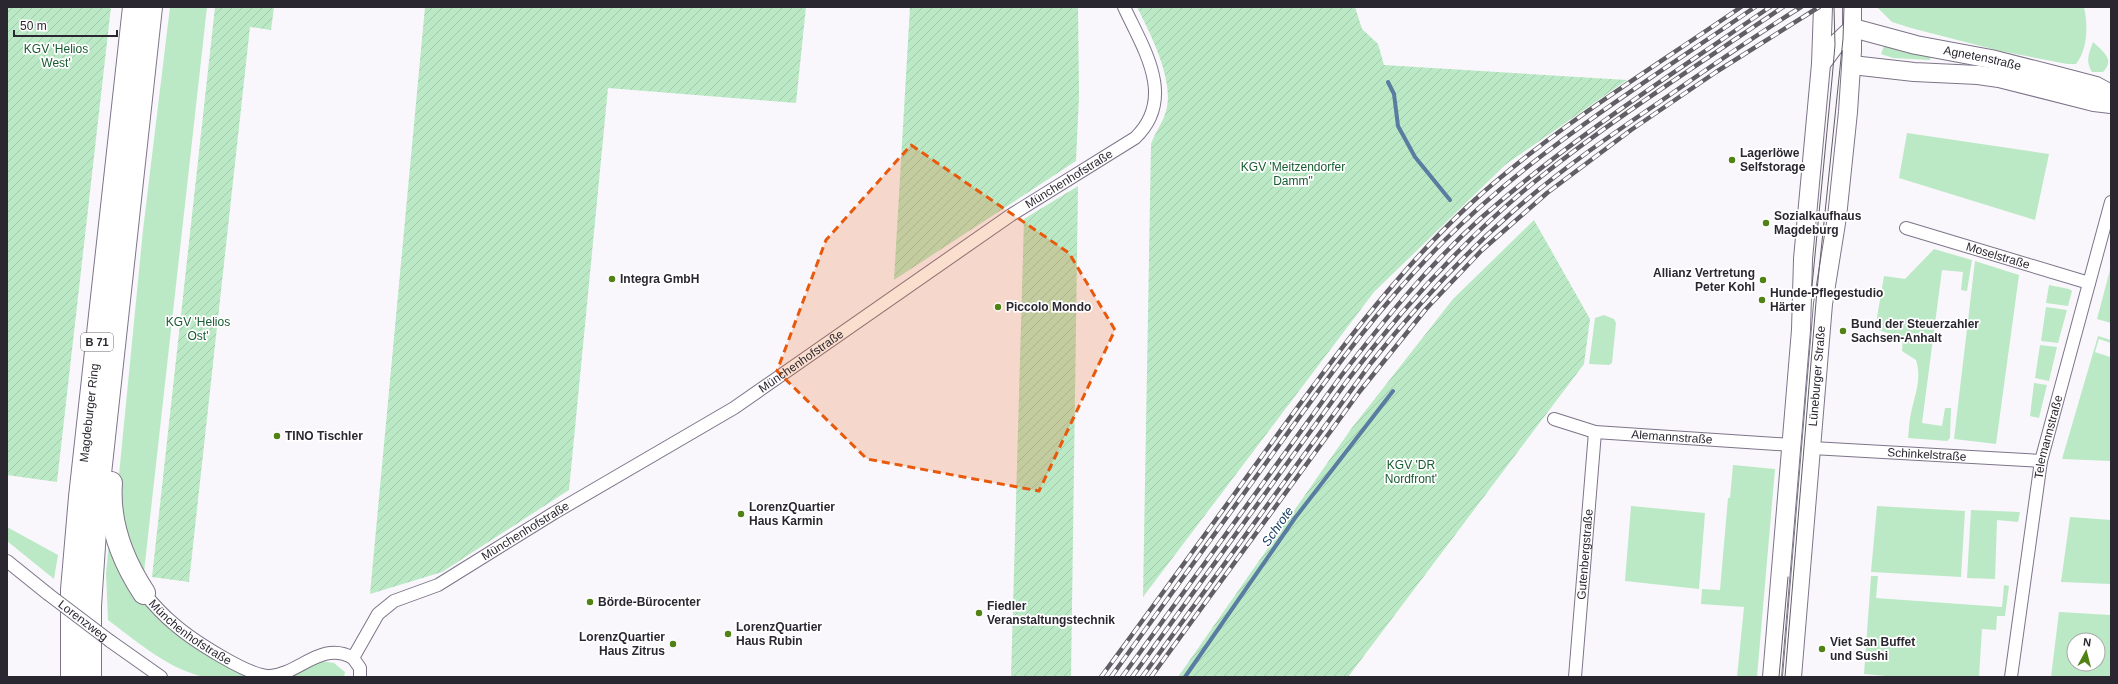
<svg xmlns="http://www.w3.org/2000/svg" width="2118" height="684" viewBox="0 0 2118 684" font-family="Helvetica,sans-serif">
<defs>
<pattern id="garden-furrows" width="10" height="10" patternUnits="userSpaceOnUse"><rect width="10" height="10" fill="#bbe9c5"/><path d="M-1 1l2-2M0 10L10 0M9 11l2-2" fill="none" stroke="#a1c8aa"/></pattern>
</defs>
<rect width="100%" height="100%" fill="#f9f7fc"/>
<path fill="#bbe9c5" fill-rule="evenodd" d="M 170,7 L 207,7 L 143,581 L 127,543 L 118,485 L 143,230 Z
M 1877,7 L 2084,7 C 2088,25 2088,49 2076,64 L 2067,64 L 2000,51 L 1911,28 L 1892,22 Z
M 2093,42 C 2102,51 2116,59 2103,72 L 2092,72 C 2085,61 2089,53 2093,42 Z
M 1885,43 L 1931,55 L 1930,60 L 1893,58 L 1881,54 Z
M 1907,133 L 2049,154 L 2035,220 L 1899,178 Z
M 1934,249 L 1972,260 L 1967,291 L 1961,290 L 1963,272 L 1942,270 L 1922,423 L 1942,426 L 1945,408 L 1951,408 L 1950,438 L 1947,441 L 1908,438 C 1909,430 1909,421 1911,413 C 1915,394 1922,379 1916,360 L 1902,351 L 1903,338 L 1875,329 L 1884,276 L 1905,279 Z
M 1975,261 L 2019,275 L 1996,444 L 1954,439 Z
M 2111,266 L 2111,323 L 2097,319 Z
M 2049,285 L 2069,289 L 2072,291 L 2068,306 L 2046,303 Z
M 2046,307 L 2067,310 L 2058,343 L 2041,341 Z
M 1604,315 L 1614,319 L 1616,323 L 1612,363 L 1609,365 L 1589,364 L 1595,318 Z
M 2098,336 L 2111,340 L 2111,343 L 2099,339 L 2095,352 L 2110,357 L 2111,354 L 2111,461 L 2062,459 Z
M 2040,345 L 2057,347 L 2049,381 L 2035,378 Z
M 2034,383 L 2047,385 L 2039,418 L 2030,416 Z
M 1733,465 L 1775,469 L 1757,677 L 1737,677 L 1744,607 L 1701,604 L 1702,589 L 1720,590 L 1728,498 L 1730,498 Z
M 1631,506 L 1705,513 L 1699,589 L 1625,581 Z
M 1877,506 L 1965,511 L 1961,577 L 1871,572 Z
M 1971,510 L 2020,512 L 2018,522 L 1997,520 L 1995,579 L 1967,578 Z
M 2070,517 L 2111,520 L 2111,584 L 2061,582 Z
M 7,527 L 58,555 L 54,579 L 7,541 Z
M 110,533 C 119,552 131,586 143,601 C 170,636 212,655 249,677 C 235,677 213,680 200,676 C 166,667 136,641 108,620 L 106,573 Z
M 1871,576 L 1878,576 L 1876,598 L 2002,607 L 2004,585 L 2009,586 L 2005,616 L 1997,616 L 1996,630 L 1982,629 L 1979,677 L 1897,677 L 1864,674 Z
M 2059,612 L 2111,615 L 2111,677 L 2051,677 ZM 2074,640 L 2098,640 L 2098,664 L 2074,664 Z
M 321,661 L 334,663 L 345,672 L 344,677 L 289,677 Z"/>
<path fill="url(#garden-furrows)" d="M 7,7 L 111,7 L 57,482 L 7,475 Z
M 215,7 L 274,7 L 271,30 L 250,27 L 189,582 L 152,577 Z
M 425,7 L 806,7 L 796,103 L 608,88 L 569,490 L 442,572 L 370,594 Z
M 910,7 L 1078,7 L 1079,96 L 1076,161 L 894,280 Z
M 1137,7 L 1355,7 L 1362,29 L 1378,44 L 1384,65 L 1627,80 L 1505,165 L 1374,292 L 1143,597 L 1151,144 C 1155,132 1163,123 1166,111 C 1175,81 1150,33 1137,7 Z
M 1078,186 L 1071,677 L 1011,677 L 1024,219 Z
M 1534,220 L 1590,319 L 1584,364 L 1348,677 L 1178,677 L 1351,429 L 1453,299 Z"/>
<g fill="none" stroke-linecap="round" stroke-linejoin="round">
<path stroke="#587da1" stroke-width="4" d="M 1388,82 L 1394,94 L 1398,126 L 1415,157 L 1450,200
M 1185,677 L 1295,518 L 1393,391"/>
<defs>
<g id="street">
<path id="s1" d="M 1906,228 L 2089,283"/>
<path id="s2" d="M 1554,419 L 1595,432 L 1792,445"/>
<path id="s3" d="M 1812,448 L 2041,461"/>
<path d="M 7,561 L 48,594"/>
<path id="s4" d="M 144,593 C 153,604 163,615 174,624 C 191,639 249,677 270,676 C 300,674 321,640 353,658"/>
<path d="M 110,641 L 161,677"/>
<path id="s5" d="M 360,677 L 360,668 L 353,658 L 378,614 L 394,601 L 438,585 L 554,513 L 734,408 L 1011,215 L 1135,138 C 1177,98 1143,48 1124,7"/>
<path id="s6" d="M 1575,677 L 1595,432"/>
<path id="s7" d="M 2011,677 L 2041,461 L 2111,202"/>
</g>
<g id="secondary">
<path id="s8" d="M 1853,28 L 1916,45 L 1991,59 L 2058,76 L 2096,86 L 2111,94"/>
<path d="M 1821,64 L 1835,45 L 1853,28"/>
<path d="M 1852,65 L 1914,72 L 1978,75 L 1999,78 L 2094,102 L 2111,104"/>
<path d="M 1772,677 L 1801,330 L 1803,259 L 1821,64 L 1823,7"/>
<path id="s9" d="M 1792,677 L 1823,304 L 1837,217 L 1848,112 L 1852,51 L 1852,7"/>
</g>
<g id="highway">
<path d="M 111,483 C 108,523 123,561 144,593"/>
<path id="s10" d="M 72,677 L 72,590 L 80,497 L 134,7"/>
<path d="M 90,677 L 90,606 L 97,501 L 151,7"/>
</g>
</defs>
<use href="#street" stroke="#7d7489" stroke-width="14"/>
<use href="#secondary" stroke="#7d7489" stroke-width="20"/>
<use href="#highway" stroke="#7d7489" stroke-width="24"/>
<use href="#street" stroke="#fff" stroke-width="12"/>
<use href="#secondary" stroke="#fff" stroke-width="18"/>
<use href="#highway" stroke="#fff" stroke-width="22"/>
<path stroke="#625e66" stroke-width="1" d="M 1812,286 L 1832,79 L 1835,45 L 1834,7
M 1779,677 L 1788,577
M 1785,677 L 1817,290 L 1843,39 L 1844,7"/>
<defs>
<path id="rail" d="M 1101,677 C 1158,600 1214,522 1270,445 C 1331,361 1392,277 1468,206 C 1549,131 1650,70 1741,7
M 1111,677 C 1165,602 1220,527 1274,452 C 1327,379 1379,306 1443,242 C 1534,150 1648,81 1755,7
M 1122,677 L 1341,376 C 1384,320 1429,265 1481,218 C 1570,139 1672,74 1770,7
M 1132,677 L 1347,381 C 1403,307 1465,238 1538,179 C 1615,117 1701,63 1783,7
M 1142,677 L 1371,363 C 1413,310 1458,260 1509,215 C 1556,173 1608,137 1661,101 C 1707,69 1753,37 1801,7
M 1151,677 L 1360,391 L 1426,309 L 1481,251 L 1547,193 L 1631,130 L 1716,72 L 1819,7"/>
</defs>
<use href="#rail" stroke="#625e66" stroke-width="4.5"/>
<use href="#rail" stroke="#fff" stroke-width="3" stroke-dasharray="9" stroke-linecap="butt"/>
<defs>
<g id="street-bridge">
<path id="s11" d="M 48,594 L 110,641"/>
</g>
</defs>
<use href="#street-bridge" stroke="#7d7489" stroke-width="14" stroke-linecap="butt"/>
<use href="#street-bridge" stroke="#fff" stroke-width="12"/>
</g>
<path fill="#e8590c" fill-opacity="0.2" stroke="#e8590c" stroke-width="3" stroke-dasharray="8 5" stroke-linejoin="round" d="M 911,145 L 1069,253 L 1115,330 L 1039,491 L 867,459 L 777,371 L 826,240 Z"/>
<g fill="#518215" stroke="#fff" stroke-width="1.5">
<circle cx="1732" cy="160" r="4"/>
<circle cx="1766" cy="223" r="4"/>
<circle cx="612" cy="279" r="4"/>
<circle cx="1763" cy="280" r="4"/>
<circle cx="1762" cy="300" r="4"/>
<circle cx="998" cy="307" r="4"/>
<circle cx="1843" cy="331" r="4"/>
<circle cx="277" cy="436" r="4"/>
<circle cx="741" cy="514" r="4"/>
<circle cx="590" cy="602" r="4"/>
<circle cx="979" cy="613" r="4"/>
<circle cx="728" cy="634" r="4"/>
<circle cx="673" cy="644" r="4"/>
<circle cx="1822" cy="649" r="4"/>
</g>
<g text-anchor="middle" stroke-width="3.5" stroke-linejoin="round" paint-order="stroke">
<rect fill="#fff" stroke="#6b686e" stroke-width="1" x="81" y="333" width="32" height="18" rx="3"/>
<g font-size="11" font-weight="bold" fill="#2b2730">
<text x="97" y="346">B 71</text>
</g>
<g font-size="12" fill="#175b30" stroke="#fff">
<text x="56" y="53">KGV 'Helios<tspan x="56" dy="14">West'</tspan></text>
<text x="1293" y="171">KGV 'Meitzendorfer<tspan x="1293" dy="14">Damm"</tspan></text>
<text x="198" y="326">KGV 'Helios<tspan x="198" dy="14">Ost'</tspan></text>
<text x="1411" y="469">KGV 'DR<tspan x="1411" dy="14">Nordfront'</tspan></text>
</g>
<g font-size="12" fill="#2b2730" stroke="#fff">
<text dy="4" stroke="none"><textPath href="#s8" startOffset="133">Agnetenstraße</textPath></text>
<text dy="4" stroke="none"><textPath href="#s5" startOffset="890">Münchenhofstraße</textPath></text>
<text dy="4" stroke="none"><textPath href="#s1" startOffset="96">Moselstraße</textPath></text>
<text dy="4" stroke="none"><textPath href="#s5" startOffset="566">Münchenhofstraße</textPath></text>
<text dy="4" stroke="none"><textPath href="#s9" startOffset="302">Lüneburger Straße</textPath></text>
<text dy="4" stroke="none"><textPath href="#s10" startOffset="265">Magdeburger Ring</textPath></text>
<text dy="4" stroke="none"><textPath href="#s2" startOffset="120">Alemannstraße</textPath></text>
<text dy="4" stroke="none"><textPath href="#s7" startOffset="243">Telemannstraße</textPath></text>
<text dy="4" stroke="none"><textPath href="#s3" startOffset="115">Schinkelstraße</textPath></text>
<text dy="4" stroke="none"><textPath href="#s5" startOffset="242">Münchenhofstraße</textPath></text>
<text dy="4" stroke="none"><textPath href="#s6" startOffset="123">Gutenbergstraße</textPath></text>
<text dy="4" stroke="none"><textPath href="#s11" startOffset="44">Lorenzweg</textPath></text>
<text dy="4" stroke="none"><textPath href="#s4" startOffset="61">Münchenhofstraße</textPath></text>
</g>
<g font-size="12" font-weight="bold" fill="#2b2730" stroke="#fff" text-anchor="start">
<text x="1740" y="157">Lagerlöwe<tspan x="1740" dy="14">Selfstorage</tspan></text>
<text x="1774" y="220">Sozialkaufhaus<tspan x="1774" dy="14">Magdeburg</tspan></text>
<text x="1755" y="277" text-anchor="end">Allianz Vertretung<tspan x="1755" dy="14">Peter Kohl</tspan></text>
<text x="620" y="283">Integra GmbH</text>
<text x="1770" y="297">Hunde-Pflegestudio<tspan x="1770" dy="14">Härter</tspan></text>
<text x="1006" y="311">Piccolo Mondo</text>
<text x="1851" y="328">Bund der Steuerzahler<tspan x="1851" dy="14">Sachsen-Anhalt</tspan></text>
<text x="285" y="440">TINO Tischler</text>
<text x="749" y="511">LorenzQuartier<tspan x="749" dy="14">Haus Karmin</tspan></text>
<text x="598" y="606">Börde-Bürocenter</text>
<text x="987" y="610">Fiedler<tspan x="987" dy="14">Veranstaltungstechnik</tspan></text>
<text x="736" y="631">LorenzQuartier<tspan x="736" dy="14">Haus Rubin</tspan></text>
<text x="665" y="641" text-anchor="end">LorenzQuartier<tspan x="665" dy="14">Haus Zitrus</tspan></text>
<text x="1830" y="646">Viet San Buffet<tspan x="1830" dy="14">und Sushi</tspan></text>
</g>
<g font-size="13" font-style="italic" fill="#123b5c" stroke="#fff">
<text transform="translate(1277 526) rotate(-55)" y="5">Schrote</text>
</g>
</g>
<rect width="2118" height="684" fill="none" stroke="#2b2730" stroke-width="16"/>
<g transform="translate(2086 652) rotate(7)"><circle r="19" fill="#ffffff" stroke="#aaa9ac"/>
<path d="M0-3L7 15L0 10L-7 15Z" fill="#518215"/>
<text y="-6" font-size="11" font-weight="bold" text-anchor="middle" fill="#2b2730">N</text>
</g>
<path d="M14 30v6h103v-6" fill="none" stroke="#2b2730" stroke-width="2"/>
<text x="20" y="30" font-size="12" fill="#2b2730" stroke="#ffffff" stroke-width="3" paint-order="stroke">50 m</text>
</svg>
